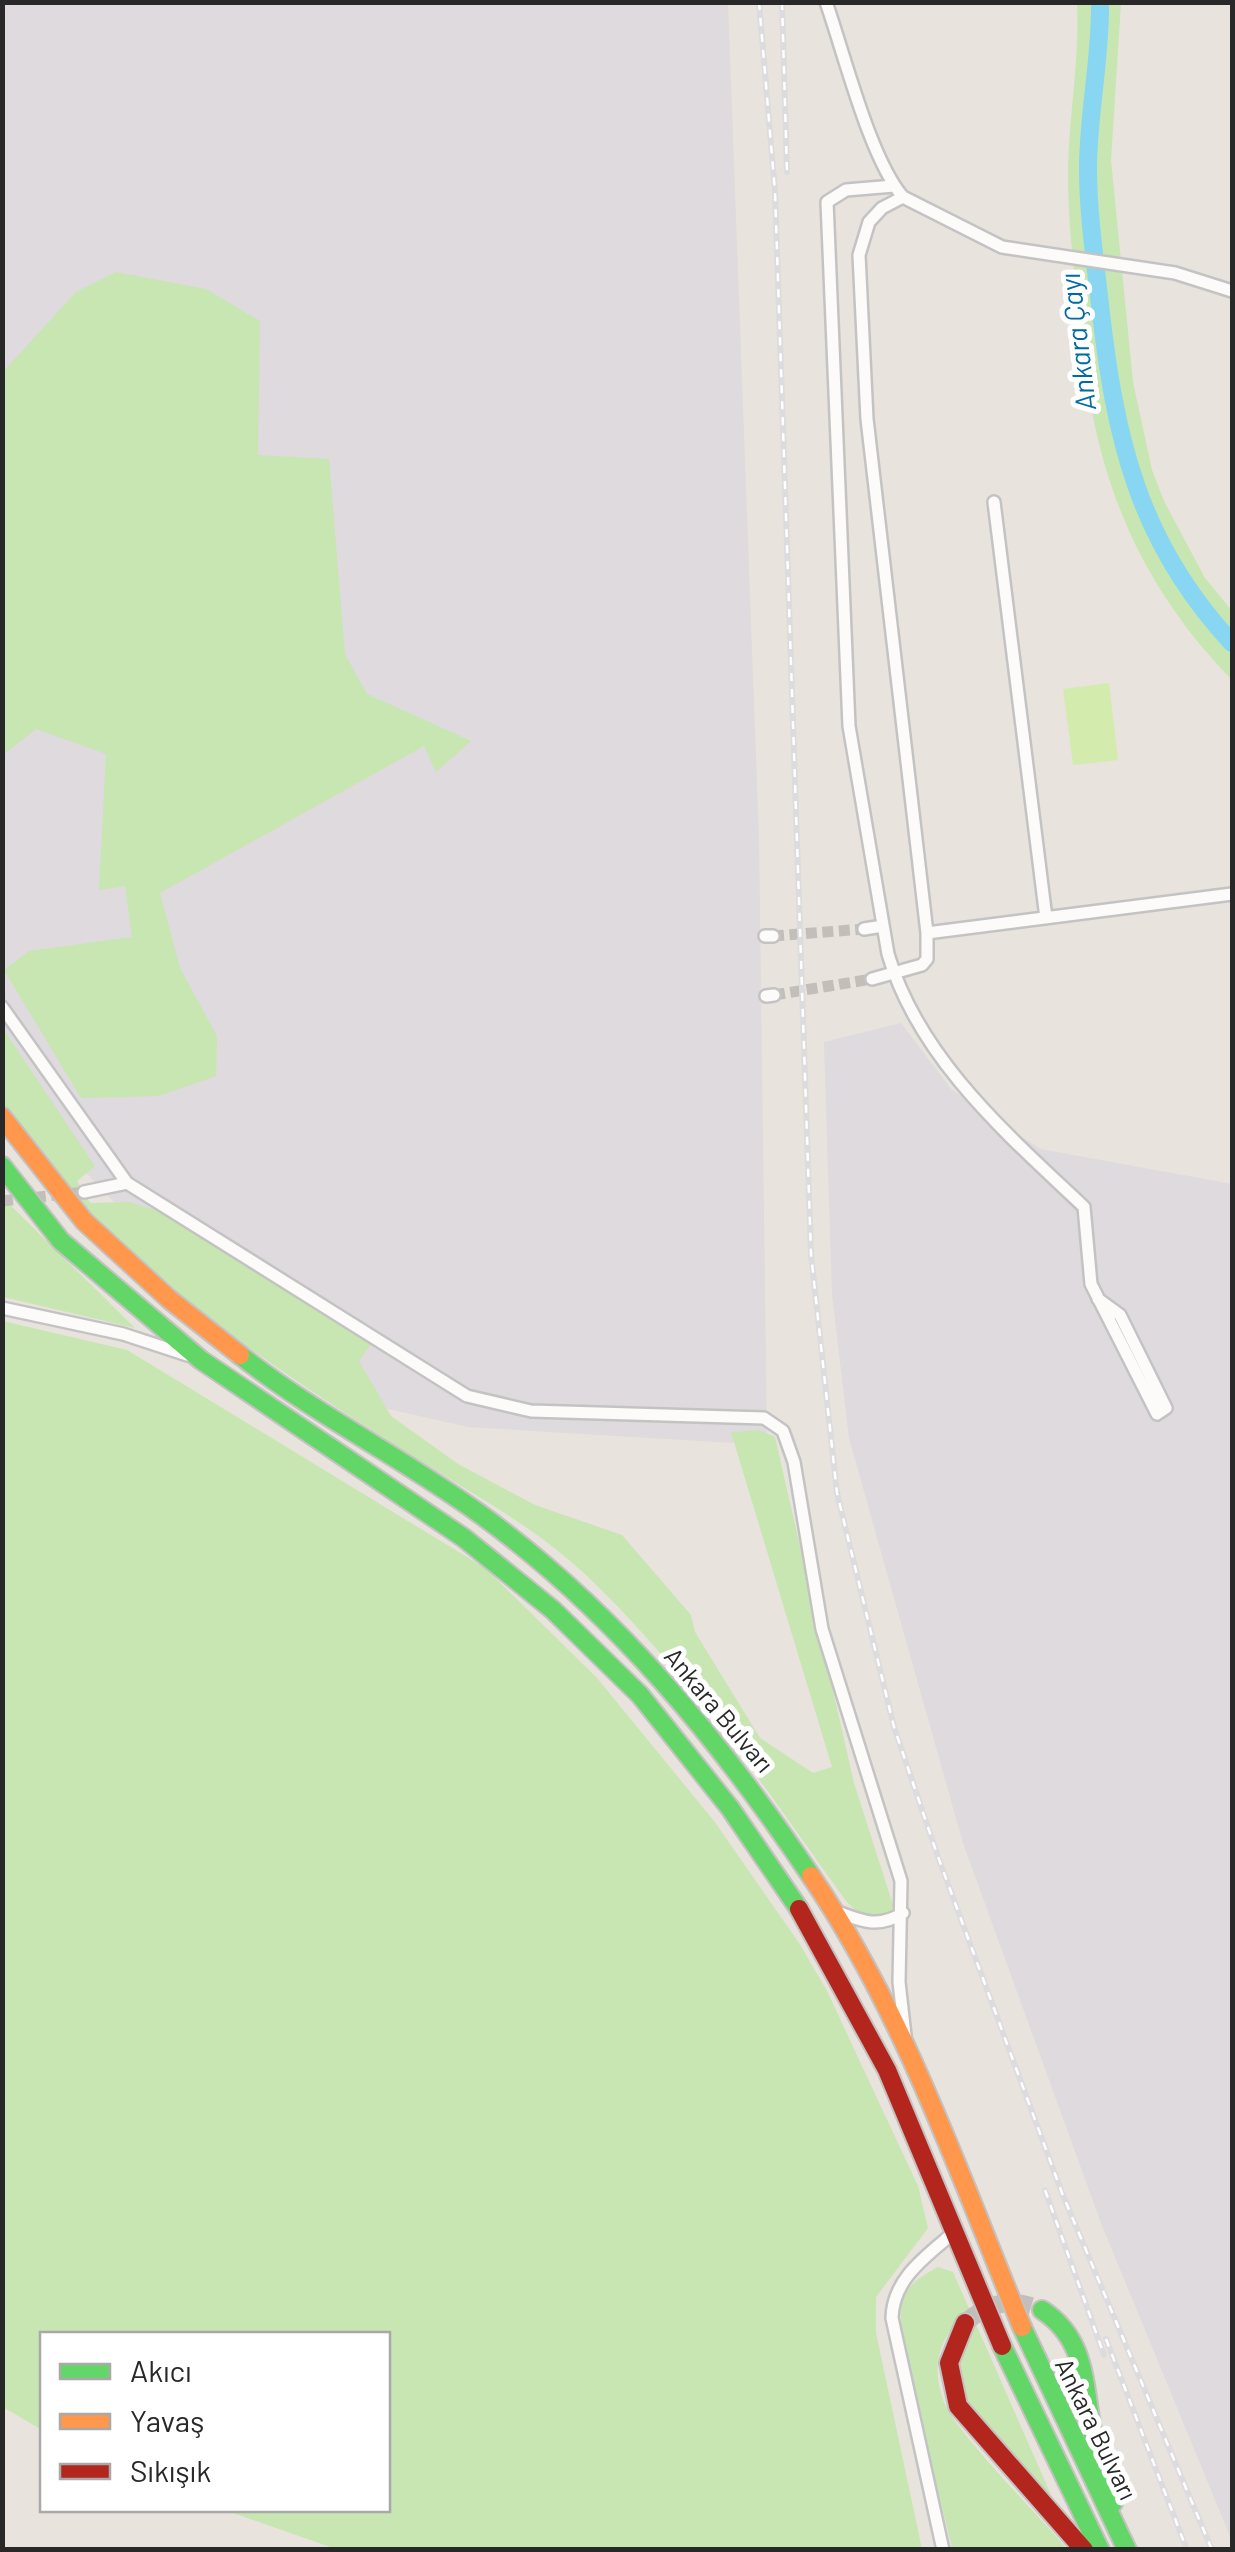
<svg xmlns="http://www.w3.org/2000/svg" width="1235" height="2552" viewBox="0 0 1235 2552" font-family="Barlow,sans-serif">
<rect width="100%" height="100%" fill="#e8e3dd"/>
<path fill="#dedadd" d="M 3,3 L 728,3 L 759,840 L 767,1445 L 468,1427 L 380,1407 L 169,1259 L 16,1100 L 3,1078 Z
M 901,1023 L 951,1089 L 1040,1149 L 1232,1184 L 1232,2541 L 1101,2223 L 963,1843 L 849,1438 L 832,1294 L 824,1042 Z"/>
<path fill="#c7e6b2" d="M 1077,3 L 1121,3 L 1111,160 L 1133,382 L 1152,470 L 1164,501 L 1205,578 L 1232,611 L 1232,680 C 1123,567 1090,454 1077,300 C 1073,260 1068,219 1068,178 C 1068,119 1080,62 1077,3 Z
M 116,272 L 206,289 L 260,321 L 258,455 L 329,459 L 345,654 L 367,694 L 471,741 L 436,772 L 424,746 L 160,893 L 180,968 L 217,1036 L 216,1076 L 159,1096 L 81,1098 L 4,970 L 29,951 L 132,937 L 125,886 L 99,890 L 106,754 L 36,729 L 3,755 L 2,373 L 76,292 Z
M 2,1027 L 95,1166 L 77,1181 L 90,1203 L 129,1202 L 161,1212 L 371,1344 L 359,1361 L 391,1416 L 458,1464 L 535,1505 L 622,1535 L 691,1615 L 695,1632 L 760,1738 L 813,1773 L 832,1767 L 731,1432 L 759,1430 L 775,1437 L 854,1783 L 893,1905 L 891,1916 C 873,1923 858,1914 846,1901 C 766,1789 687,1671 587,1576 C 530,1522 458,1486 393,1444 C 269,1364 133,1277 43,1157 C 31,1142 7,1120 3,1103 C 0,1081 3,1050 2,1027 Z
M 2,1197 L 135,1328 L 3,1297 Z
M 3,1321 L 127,1350 L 485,1568 L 597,1678 L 714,1821 L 799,1943 L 827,1991 L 918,2186 L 928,2228 L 876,2297 L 876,2333 L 922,2549 L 336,2549 L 225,2510 L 388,2510 L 388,2334 L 42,2334 L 42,2430 L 3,2407 Z
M 938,2267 L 953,2272 L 1052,2497 L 969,2407 L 958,2387 L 958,2322 C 936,2345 933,2370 943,2400 C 954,2431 1041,2518 1067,2549 L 952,2549 C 944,2502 889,2332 903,2298 C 910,2282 924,2275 938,2267 Z"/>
<path fill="#d4ebae" d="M 1109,683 L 1118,760 L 1073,765 L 1063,689 Z"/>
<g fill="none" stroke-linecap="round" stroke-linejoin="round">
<path stroke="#88d6f2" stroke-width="18" d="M 1100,2 C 1101,58 1088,113 1088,169 C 1088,214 1095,260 1100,305 C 1115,438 1138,542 1232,643"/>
<path stroke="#c2beb9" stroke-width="11" stroke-dasharray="11 5.5" stroke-linecap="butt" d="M 773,936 L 864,929
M 774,995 L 872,979
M 2,1201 L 84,1192"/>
<path stroke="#c2beb9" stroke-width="18" stroke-dasharray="18 9" stroke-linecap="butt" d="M 965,2323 C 988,2302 1012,2297 1042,2310"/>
<defs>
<path id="street" d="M 826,2 C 844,53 870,159 903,197 L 1002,247 L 1175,273 L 1232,291
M 894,186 L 846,190 L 827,202 L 849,726 L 888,954 C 919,1059 1008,1135 1084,1207 L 1091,1284 L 1157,1414 L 1166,1408 L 1120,1315 L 1098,1299
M 903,197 L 882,208 L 869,222 L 859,255 L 867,419 L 927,933 L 1232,894
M 994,502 L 1046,918
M 864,929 L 883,926
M 765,936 L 773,936
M 872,979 L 922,965 L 927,959 L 927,933
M 766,996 L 774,995
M 2,1007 L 127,1183 L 467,1396 L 531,1411 L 764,1418 L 783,1431 L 794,1462 L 822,1629 L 901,1881 L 899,1982 L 905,2035
M 84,1192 L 127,1183
M 2,1308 L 123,1334 L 187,1355
M 838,1912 C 864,1922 879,1928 903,1913
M 943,2550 L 892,2318 C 893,2279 925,2257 952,2234"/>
<path id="fast" d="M 2,1166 L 61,1241 L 201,1360 L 464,1538 L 553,1610 L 640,1695 L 730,1808 L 799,1909
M 240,1355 C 316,1415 403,1458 480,1514 C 615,1612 719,1739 811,1876
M 1042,2310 C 1088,2340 1083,2387 1093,2435 C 1098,2458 1106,2481 1113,2503
M 1022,2327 L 1127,2550
M 1002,2346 L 1100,2550"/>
<path id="slow" d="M 2,1117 L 84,1221 L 169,1299 L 240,1355
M 811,1876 C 904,2013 959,2174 1022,2327"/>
<path id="jam" d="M 799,1909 L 887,2070 L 1002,2346
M 965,2323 L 949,2363 L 958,2406 L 1084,2550"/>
</defs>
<use href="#street" stroke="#c4c3c3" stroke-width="16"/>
<use href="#fast" stroke="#c4c2c0" stroke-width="22"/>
<use href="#slow" stroke="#c4c2c0" stroke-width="22"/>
<use href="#jam" stroke="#c4c2c0" stroke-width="22"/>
<use href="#street" stroke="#fcfbfa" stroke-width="11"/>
<use href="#fast" stroke="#63d668" stroke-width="18"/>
<use href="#slow" stroke="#ff974d" stroke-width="18"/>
<use href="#jam" stroke="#b3261e" stroke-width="18"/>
<defs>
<path id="rail" d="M 759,2 L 775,192 L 811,1254 L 837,1493 L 894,1727 L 937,1854 L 1062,2193 L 1212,2550
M 782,2 L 787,172
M 1045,2190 L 1104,2355
M 1106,2339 L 1187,2550"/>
</defs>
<use href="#rail" stroke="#dcdcde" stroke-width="6"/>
<use href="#rail" stroke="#fff" stroke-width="2.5" stroke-dasharray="8" stroke-linecap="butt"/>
</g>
<g text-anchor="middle" stroke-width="10" stroke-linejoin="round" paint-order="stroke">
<g font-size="25" fill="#282828" stroke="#fff">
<text transform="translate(719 1710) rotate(50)" y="9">Ankara Bulvarı</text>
<text transform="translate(1096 2429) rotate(64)" y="9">Ankara Bulvarı</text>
</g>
<g font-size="28" font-style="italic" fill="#006aa4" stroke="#fff">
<text transform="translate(1078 342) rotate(-97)" y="10">Ankara Çayı</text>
</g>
</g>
<rect width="1235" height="2552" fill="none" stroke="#282828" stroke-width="10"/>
<rect x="40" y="2332" width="350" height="180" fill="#ffffff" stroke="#a9a9a9" stroke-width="2.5"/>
<rect x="60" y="2364" width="50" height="15" fill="#63d668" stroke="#a9a9a9" stroke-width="2.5"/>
<text x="130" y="2382" font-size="30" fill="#282828">Akıcı</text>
<rect x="60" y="2414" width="50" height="15" fill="#ff974d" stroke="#a9a9a9" stroke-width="2.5"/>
<text x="130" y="2432" font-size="30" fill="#282828">Yavaş</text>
<rect x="60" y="2464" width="50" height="15" fill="#b3261e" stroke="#a9a9a9" stroke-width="2.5"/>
<text x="130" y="2482" font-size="30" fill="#282828">Sıkışık</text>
</svg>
